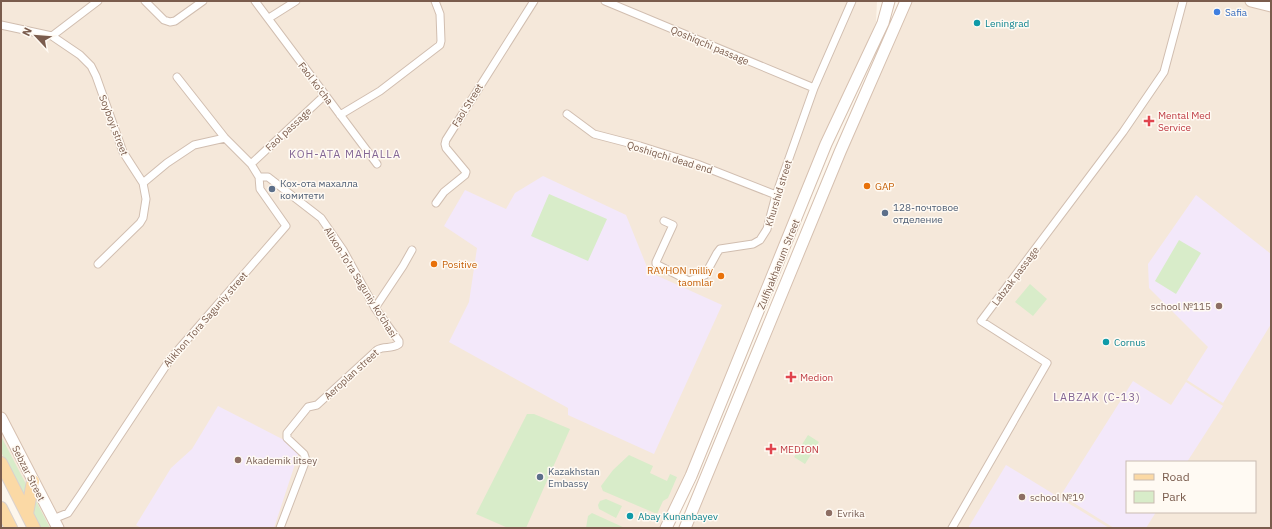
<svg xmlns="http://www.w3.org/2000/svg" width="1272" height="529" viewBox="0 0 1272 529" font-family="'IBM Plex Sans',sans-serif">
<rect width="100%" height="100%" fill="#fdf6ec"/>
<path fill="#f5e8da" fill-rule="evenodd" d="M 1,1 L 877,1 L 876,22 L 669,528 L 34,528 L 1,463 Z
M 906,1 L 1251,1 L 1271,6 L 1271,528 L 685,528 ZM 1127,462 L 1255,462 L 1255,512 L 1127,512 Z"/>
<path fill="#f3e8fa" d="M 543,176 L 626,215 L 649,272 L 722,305 L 654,454 L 568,415 L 568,408 L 449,342 L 469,302 L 477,248 L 444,226 L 465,190 L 506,209 L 515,193 Z
M 1196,195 L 1271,254 L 1271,324 L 1223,403 L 1187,380 L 1208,347 L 1149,288 L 1148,264 Z
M 1133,381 L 1171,405 L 1186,382 L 1223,406 L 1187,462 L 1127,462 L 1127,512 L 1156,512 L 1146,528 L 1114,528 L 1061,495 Z
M 218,406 L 284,440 L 299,452 L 274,528 L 141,528 L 136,525 L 171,468 L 192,449 Z
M 1006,465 L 1109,528 L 968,528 Z"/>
<path fill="#d8ecc9" d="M 549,194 L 607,219 L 588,261 L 531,236 Z
M 1179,240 L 1201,253 L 1176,294 L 1155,281 Z
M 1030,284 L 1047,299 L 1033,316 L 1015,302 Z
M 527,414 L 534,414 L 570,429 L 526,528 L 508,528 L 476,514 Z
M 808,435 L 819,442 L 805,464 L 794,457 Z
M 1,436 L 28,488 L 26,500 L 1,452 Z
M 629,455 L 653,466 L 650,473 L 667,481 L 670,474 L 677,477 L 668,498 L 663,501 L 657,514 L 603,491 L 601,486 L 613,470 Z
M 35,499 L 50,528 L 41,528 L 32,511 Z
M 606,499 L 622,506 L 616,518 L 599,509 L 598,505 L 600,501 Z
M 592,513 L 625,528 L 586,528 L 588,516 Z"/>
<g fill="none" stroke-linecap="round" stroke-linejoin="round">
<defs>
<path id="street" d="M 145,1 L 164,20 L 170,22 L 175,21 L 203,1
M 255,1 L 377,164
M 605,1 L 814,88
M 269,18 L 296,1
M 1,25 L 52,36 L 80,55 L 91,66 L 96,76 L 123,152 L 143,183 L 146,199 L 143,218 L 140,223 L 98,264
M 52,36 L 98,1
M 567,114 L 594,134 L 640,146 L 697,164 L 776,195
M 340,115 L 380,91 L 440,45 L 441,41 L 440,14 L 435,1
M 251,164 L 325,95
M 259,177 L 268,177 L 321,218 L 343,250 L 375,308 L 399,341 L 399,344 C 390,350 385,345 377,350 L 317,405 L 308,407 L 287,433 L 287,438 L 304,454 L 306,460 L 280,528
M 143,183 L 167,163 L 194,145 L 225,138
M 436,203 L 444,192 L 465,175 L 466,172 L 446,148 L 445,144 L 446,140 L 534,1
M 664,221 L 673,225 L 656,262 L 656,264 L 689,281 L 705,275 L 717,253 L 720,249 L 753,244 L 760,240 L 767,229 L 776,195 L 814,88 L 852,1
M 375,308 L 403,266 L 412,250
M 53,519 L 68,513 L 81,494 L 171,358 L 286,226 L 260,189 L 259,177 L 251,164 L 225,138 L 177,77
M 952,528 L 1047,363 L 981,321 L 1123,132 L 1164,72 L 1183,1"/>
<path id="secondary" d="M 1251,1 L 1271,6
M 1,418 L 58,528
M 666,528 L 691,476 L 826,144 L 883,23 L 889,1
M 685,528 L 840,152 L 906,1"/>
<path id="primary" d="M 1,463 L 34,528
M 1,508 L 11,528
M 27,514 L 33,481"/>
</defs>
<use href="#street" stroke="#d1beb0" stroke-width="9"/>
<use href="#secondary" stroke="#d6c0b0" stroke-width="13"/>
<use href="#primary" stroke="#dad1cd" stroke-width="14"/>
<use href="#street" stroke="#fff" stroke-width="7"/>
<use href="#secondary" stroke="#fff" stroke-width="11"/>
<use href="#primary" stroke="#fbd9a5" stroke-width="12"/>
</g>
<circle fill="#3f7fe0" stroke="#fffaf3" stroke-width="1.5" cx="1217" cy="12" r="4"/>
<g fill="#0f9aa8" stroke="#fffaf3" stroke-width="1.5">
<circle cx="977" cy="23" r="4"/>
<circle cx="1106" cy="342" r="4"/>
<circle cx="630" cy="516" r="4"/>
</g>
<g fill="#e0444e" stroke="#fffaf3" stroke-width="1.5">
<path d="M1147 115h4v4h4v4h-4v4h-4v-4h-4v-4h4z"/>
<path d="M789 371h4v4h4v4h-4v4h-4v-4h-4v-4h4z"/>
<path d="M769 443h4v4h4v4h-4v4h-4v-4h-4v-4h4z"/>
</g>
<g fill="#e8710a" stroke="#fffaf3" stroke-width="1.5">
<circle cx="867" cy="186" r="4"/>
<circle cx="434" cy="264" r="4"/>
<circle cx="721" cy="276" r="4"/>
</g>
<g fill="#5c6f8a" stroke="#fffaf3" stroke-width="1.5">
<circle cx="272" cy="189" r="4"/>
<circle cx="885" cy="213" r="4"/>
<circle cx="540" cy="477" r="4"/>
</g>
<g fill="#8d6e63" stroke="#fffaf3" stroke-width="1.5">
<circle cx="1219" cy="306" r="4"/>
<circle cx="238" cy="460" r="4"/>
<circle cx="1022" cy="497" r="4"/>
<circle cx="829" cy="513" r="4"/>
</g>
<g text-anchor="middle" stroke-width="3" stroke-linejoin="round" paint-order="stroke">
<g font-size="10" fill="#366cbe" stroke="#fffaf3" text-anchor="start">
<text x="1225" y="16">Safia</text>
</g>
<g font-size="10" fill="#0d838f" stroke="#fffaf3" text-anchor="start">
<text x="985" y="27">Leningrad</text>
<text x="1114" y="346">Cornus</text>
<text x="638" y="520">Abay Kunanbayev</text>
</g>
<g font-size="10" fill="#7a5c4d" stroke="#fffaf3">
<text transform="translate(710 45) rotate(23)" y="4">Qoshiqchi passage</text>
<text transform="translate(316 83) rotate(53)" y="4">Faol ko'cha</text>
<text transform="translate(467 105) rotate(-58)" y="4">Faol Street</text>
<text transform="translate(114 125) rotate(69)" y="4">Soyboyi street</text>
<text transform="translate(288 129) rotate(-43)" y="4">Faol passage</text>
<text transform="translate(670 157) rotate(17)" y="4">Qoshiqchi dead end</text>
<text transform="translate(778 193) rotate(-73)" y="4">Khurshid street</text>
<text transform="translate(778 264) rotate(-68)" y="4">Zulfiyakhanum Street</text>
<text transform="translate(1015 276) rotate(-53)" y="4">Labzak passage</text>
<text transform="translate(361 282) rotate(58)" y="4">Alixon To'ra Saguniy ko'chasi</text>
<text transform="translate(205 319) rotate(-49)" y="4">Alikhon Tora Saguniy street</text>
<text transform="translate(351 374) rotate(-42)" y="4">Aeroplan street</text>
<text transform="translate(29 473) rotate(63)" y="4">Sebzar Street</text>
</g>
<g font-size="10" fill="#be3a42" stroke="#fffaf3" text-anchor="start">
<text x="1158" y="119">Mental Med<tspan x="1158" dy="12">Service</tspan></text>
<text x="800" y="381">Medion</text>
<text x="780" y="453">MEDION</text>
</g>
<g font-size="10" fill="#4e5e75" stroke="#fffaf3" text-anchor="start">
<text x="280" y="187">Кох-ота махалла<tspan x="280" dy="12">комитети</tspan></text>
<text x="893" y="211">128-почтовое<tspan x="893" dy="12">отделение</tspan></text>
<text x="548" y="475">Kazakhstan<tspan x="548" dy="12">Embassy</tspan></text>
</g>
<g font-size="10" fill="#c56008" stroke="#fffaf3" text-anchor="start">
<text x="875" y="190">GAP</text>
<text x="442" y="268">Positive</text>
<text x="713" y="274" text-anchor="end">RAYHON milliy<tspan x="713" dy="12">taomlar</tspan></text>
</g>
<g font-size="10" fill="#785e54" stroke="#fffaf3" text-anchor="start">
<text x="1211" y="310" text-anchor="end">school №115</text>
<text x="246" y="464">Akademik litsey</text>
<text x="1030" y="501">school №19</text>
<text x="837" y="517">Evrika</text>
</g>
<g font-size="11" letter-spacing="1" fill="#846695" stroke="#fffaf3">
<text x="345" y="158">KOH-ATA MAHALLA</text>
<text x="1097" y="401">LABZAK (C-13)</text>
</g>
</g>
<rect width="1272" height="529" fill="none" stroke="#7a5c4d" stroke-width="4"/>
<rect x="1126" y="461" width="130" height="52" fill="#fffaf3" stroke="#cabbb1"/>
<rect x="1134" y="474" width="20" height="6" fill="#fbd9a5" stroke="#cabbb1"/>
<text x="1162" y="481" font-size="12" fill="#7a5c4d">Road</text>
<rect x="1134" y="491" width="20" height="12" fill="#d8ecc9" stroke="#cabbb1"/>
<text x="1162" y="501" font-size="12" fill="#7a5c4d">Park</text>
<g transform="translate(36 36) rotate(296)" stroke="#fffaf3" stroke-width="3" paint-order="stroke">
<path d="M0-3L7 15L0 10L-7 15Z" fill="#7a5c4d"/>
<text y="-6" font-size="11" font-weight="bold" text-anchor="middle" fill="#7a5c4d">N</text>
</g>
</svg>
